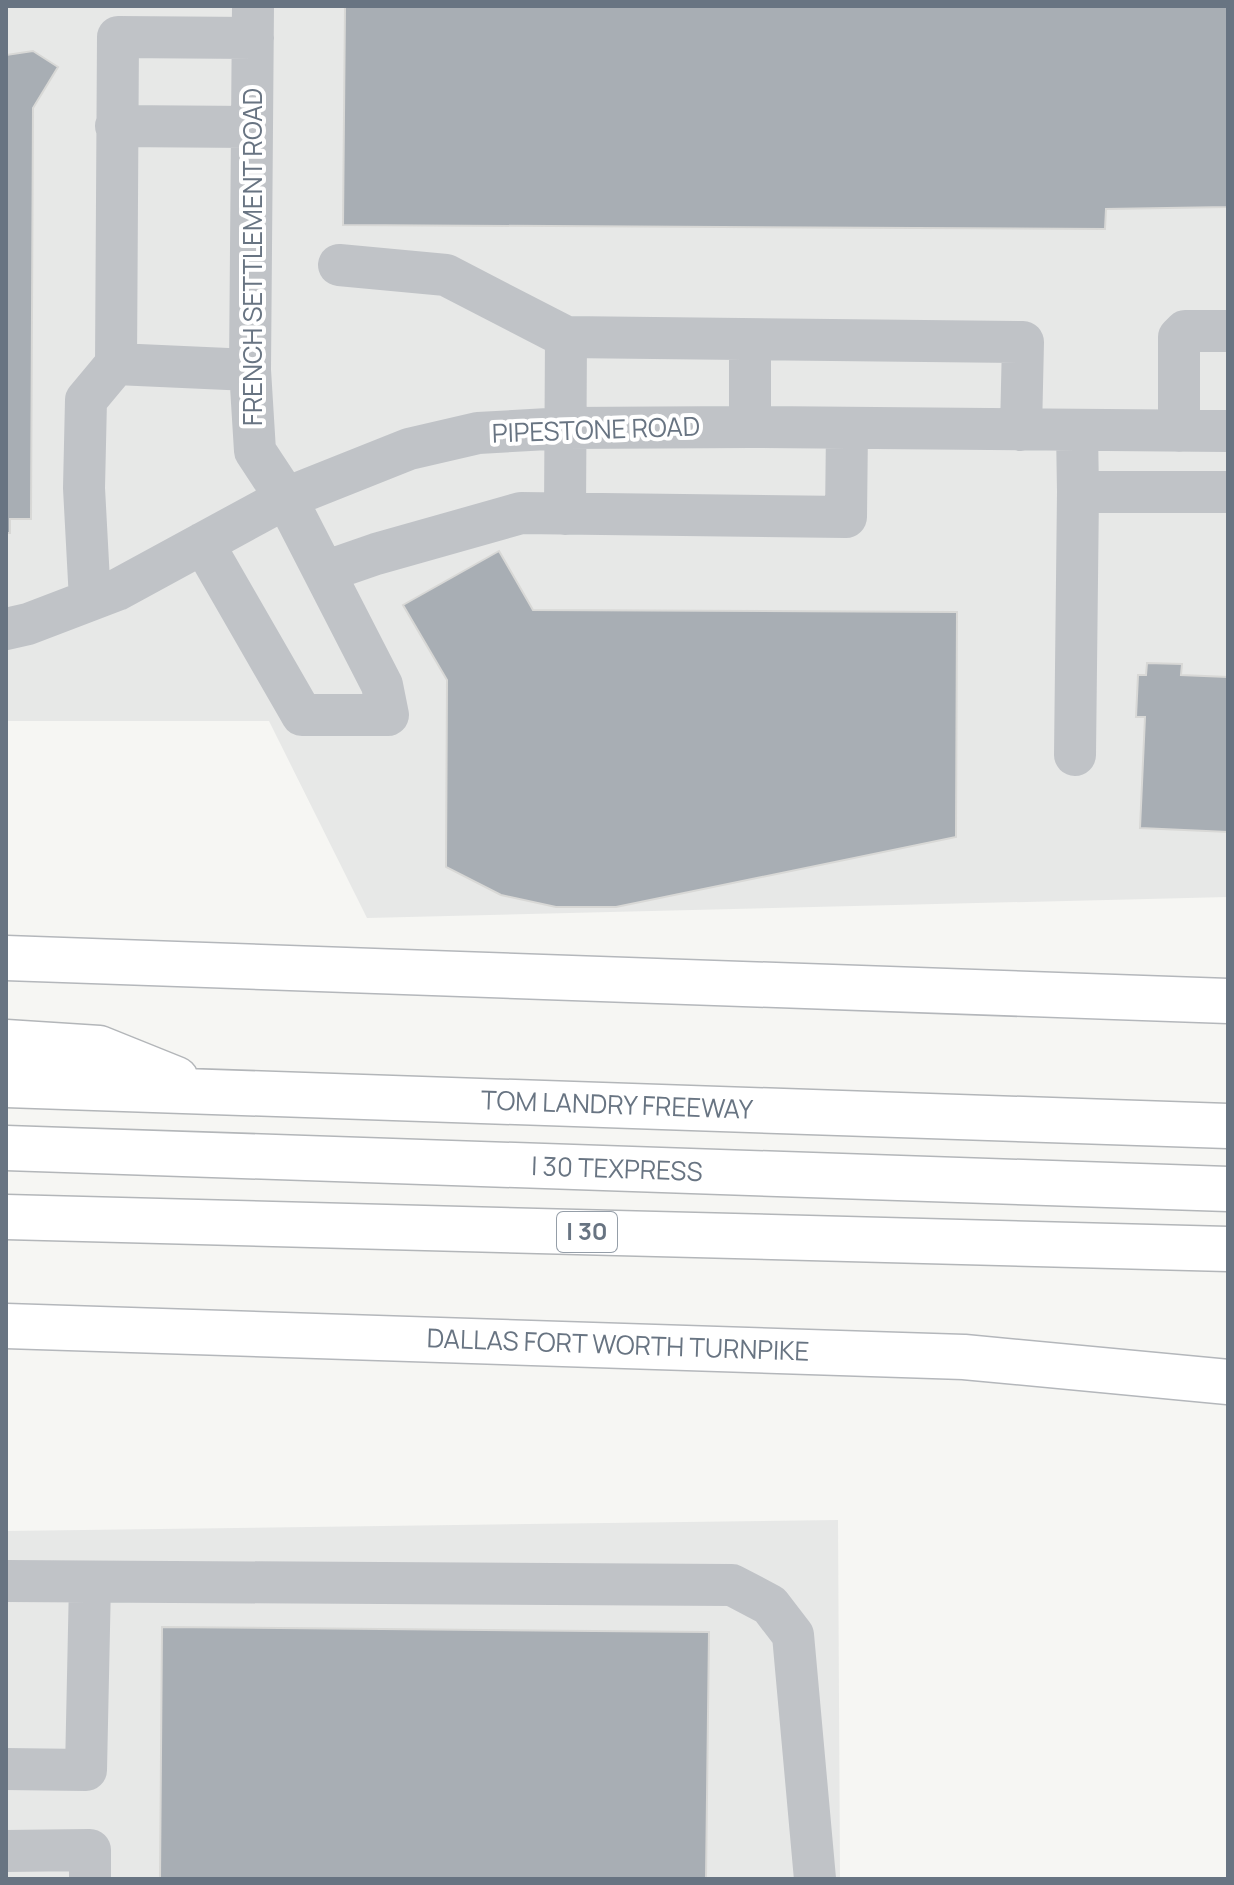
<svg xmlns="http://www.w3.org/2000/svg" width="1234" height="1885" viewBox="0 0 1234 1885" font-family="Manrope,sans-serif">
<rect width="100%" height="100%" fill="#f6f6f3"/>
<path fill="#e7e8e7" d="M 6,6 L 1228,6 L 1228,897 L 367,918 L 269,721 L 6,721 Z
M 838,1520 L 840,1879 L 6,1879 L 6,1531 Z"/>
<path fill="#a8aeb4" stroke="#d8d8d6" stroke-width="2" d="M 345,6 L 1228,6 L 1228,207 L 1106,209 L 1105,229 L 343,225 Z
M 33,51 L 58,67 L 33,108 L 31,519 L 10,519 L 10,533 L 6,533 L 6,55 Z
M 499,551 L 533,610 L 957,612 L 956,837 L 616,907 L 556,907 L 501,895 L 446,867 L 447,680 L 403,605 Z
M 1147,663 L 1182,664 L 1181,675 L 1228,677 L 1228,832 L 1140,828 L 1145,717 L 1136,717 L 1138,675 L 1146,675 Z
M 162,1627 L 709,1632 L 706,1879 L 160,1879 Z"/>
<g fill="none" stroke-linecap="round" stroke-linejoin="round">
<defs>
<path id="major" d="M 6,958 L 1228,1001
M 6,1326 L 964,1357 L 1228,1382"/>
<path id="highway" d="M 6,1042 L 99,1048 L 176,1079
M 6,1085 L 1228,1126
M 6,1148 L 1228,1189
M 6,1217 L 1228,1249"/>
</defs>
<use href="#major" stroke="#b4b7bb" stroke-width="47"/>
<use href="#highway" stroke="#b3b6b9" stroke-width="47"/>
<path stroke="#c0c3c7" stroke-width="42" d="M 116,126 L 252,127
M 339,265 L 446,275 L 566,337 L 1023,342 L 1021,430
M 750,340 L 750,427
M 116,364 L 250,370
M 1077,431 L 1078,492 L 1228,492
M 1179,431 L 1179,337 L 1185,331 L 1228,331
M 565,514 L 566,337
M 203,543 L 302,715 L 388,715 L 382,685 L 286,498 L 255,451 L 250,370 L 253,6
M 324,572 L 376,554 L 521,513 L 846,517 L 847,429
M 90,600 L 84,488 L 86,400 L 116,364 L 118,37 L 253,38
M 6,629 L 28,624 L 117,590 L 286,498 L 409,449 L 478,433 L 566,428 L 750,427 L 1228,431
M 1075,755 L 1078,492
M 6,1581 L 732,1585 L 770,1605 L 793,1635 L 815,1879
M 6,1769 L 86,1770 L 90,1582
M 6,1851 L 90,1850 L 90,1879"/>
<use href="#major" stroke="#fff" stroke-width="44"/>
<use href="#highway" stroke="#fff" stroke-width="44"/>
</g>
<g text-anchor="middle" stroke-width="8" stroke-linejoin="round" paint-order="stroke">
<rect fill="#fff" stroke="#959ea8" stroke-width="2" x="557" y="1212" width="60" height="40" rx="6"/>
<g font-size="24" font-weight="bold" fill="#687482">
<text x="587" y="1240">I 30</text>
</g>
<g font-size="26" fill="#687482" stroke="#fff">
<text transform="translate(253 257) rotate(-90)" y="9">FRENCH SETTLEMENT ROAD</text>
<text transform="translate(596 430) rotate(-2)" y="9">PIPESTONE ROAD</text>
<text transform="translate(617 1105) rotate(2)" y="9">TOM LANDRY FREEWAY</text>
<text transform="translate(617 1169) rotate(2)" y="9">I 30 TEXPRESS</text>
<text transform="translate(618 1345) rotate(2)" y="9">DALLAS FORT WORTH TURNPIKE</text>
</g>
</g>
<rect width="1234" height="1885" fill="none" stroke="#687482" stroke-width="16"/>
</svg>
